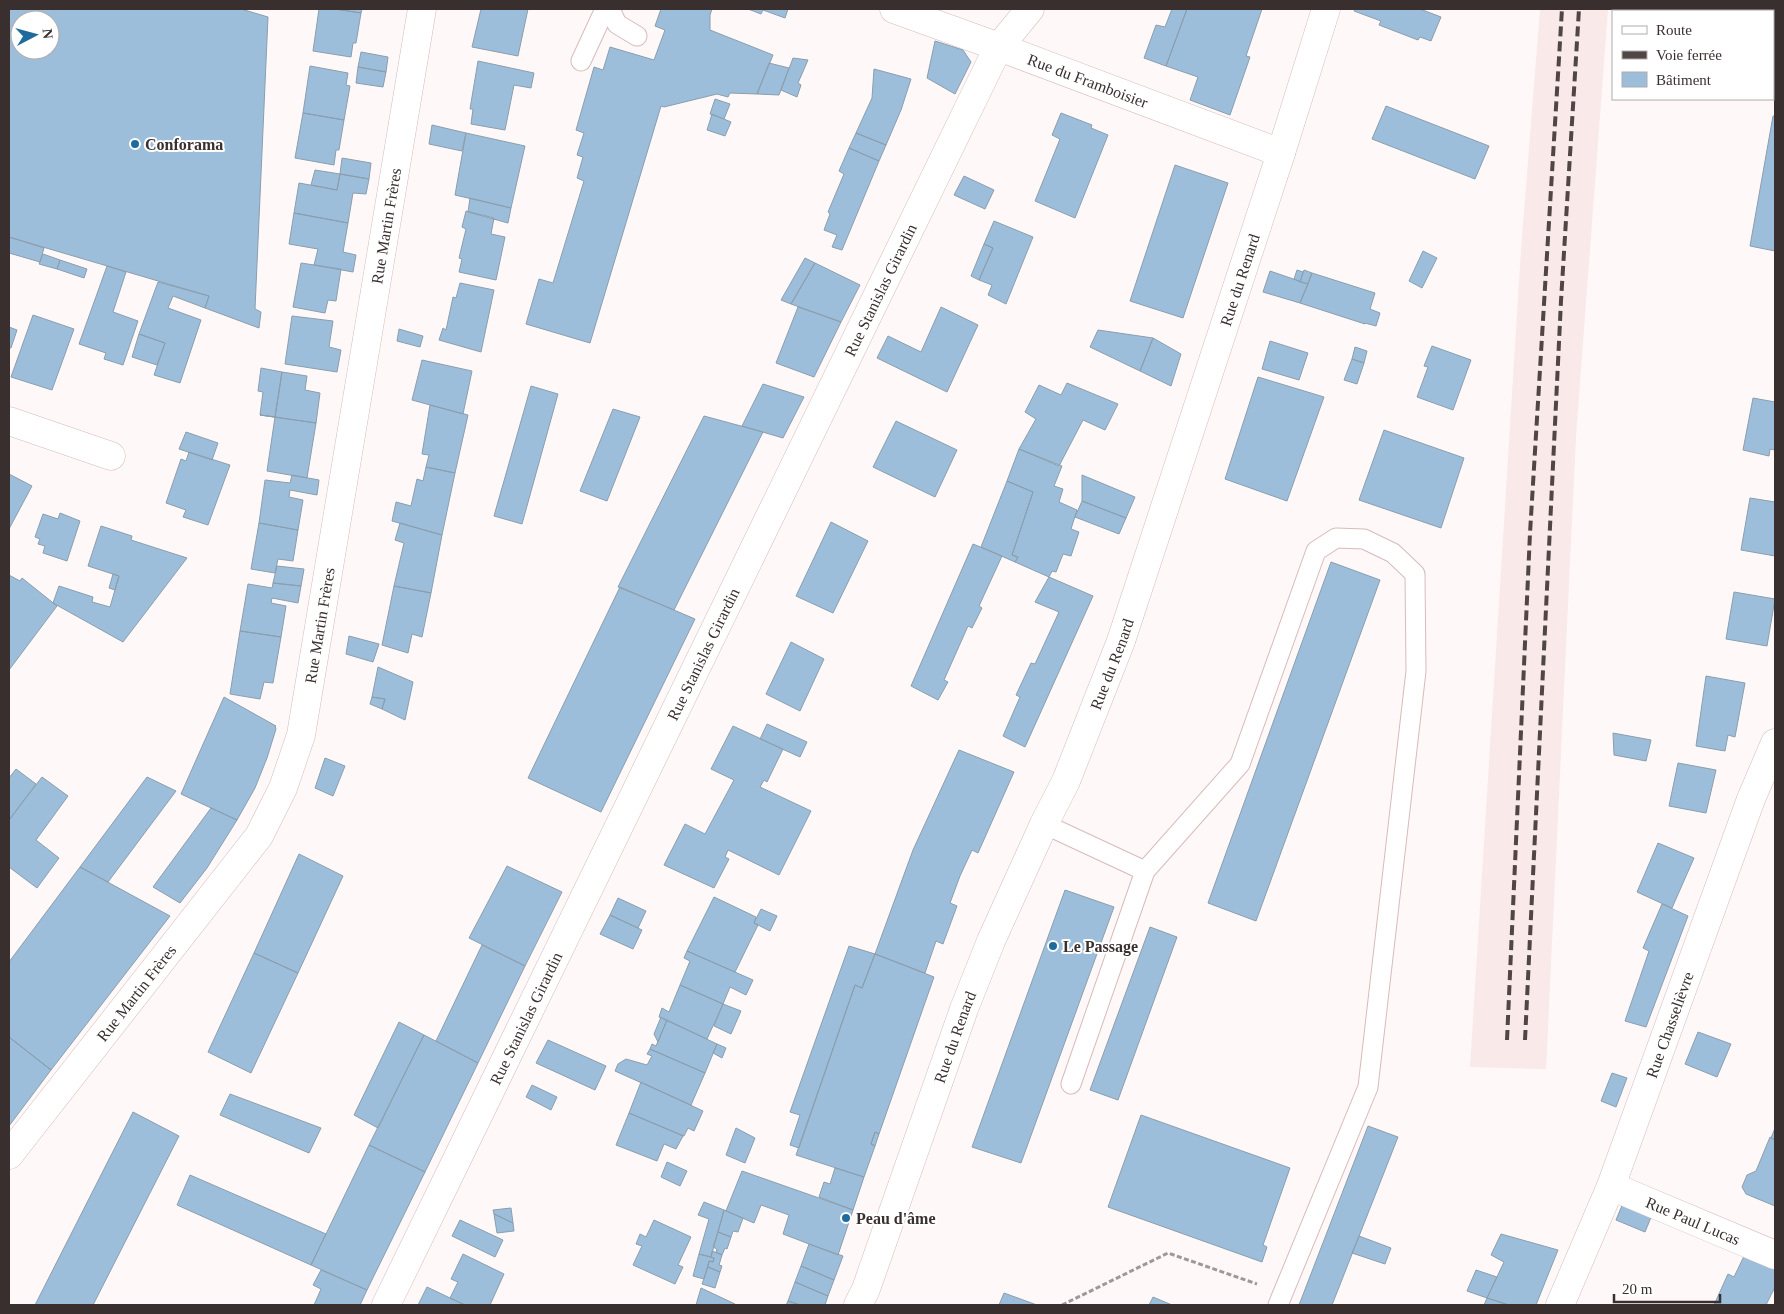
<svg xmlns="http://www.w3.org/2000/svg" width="1784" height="1314" viewBox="0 0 1784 1314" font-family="Georgia,serif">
<rect width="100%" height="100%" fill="#fef8f8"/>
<path fill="#f9e9e8" d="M 1540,9 L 1608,9 L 1576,436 L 1546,1069 L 1470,1067 L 1521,250 Z"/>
<path fill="#9dbeda" stroke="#8a9eae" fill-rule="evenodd" d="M 9,9 L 241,9 L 268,17 L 255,309 L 261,312 L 259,328 L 205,308 L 209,296 L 9,237 ZM 20,20 L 50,20 L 50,50 L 20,50 Z
M 319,9 L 335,9 L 361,13 L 356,43 L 353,43 L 351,57 L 313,51 Z
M 335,9 L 362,9 L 361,13 Z
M 481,9 L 528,9 L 518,56 L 472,47 Z
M 661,9 L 712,9 L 710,15 L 710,30 L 773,55 L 757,94 L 730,93 L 728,97 L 717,94 L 664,107 L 661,106 L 590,343 L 526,324 L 539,279 L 553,283 L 584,181 L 577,178 L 583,157 L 577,155 L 584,133 L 576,130 L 594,67 L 603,70 L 610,47 L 654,60 L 665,30 L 655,26 Z
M 748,9 L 788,9 L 785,18 L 763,10 L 761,14 Z
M 1172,9 L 1187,9 L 1166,66 L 1144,58 L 1156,25 L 1165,27 Z
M 1187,9 L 1262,9 L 1246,56 L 1250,57 L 1230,115 L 1190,100 L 1198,77 L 1166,66 Z
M 1355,9 L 1420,9 L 1441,17 L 1431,41 L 1420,37 L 1418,40 L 1379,25 L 1381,21 L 1354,11 Z
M 935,41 L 963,50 L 971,62 L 955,94 L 927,78 Z
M 361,52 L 388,57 L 386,72 L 358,67 Z
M 793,58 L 808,60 L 798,83 L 801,85 L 797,97 L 781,90 Z
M 478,61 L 534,73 L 531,88 L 514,85 L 505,130 L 471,124 L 473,109 L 470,109 Z
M 769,63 L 789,68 L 779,95 L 757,94 Z
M 310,66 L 348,73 L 346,85 L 350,86 L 344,120 L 303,113 Z
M 358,67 L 386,72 L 383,87 L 356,83 Z
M 874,69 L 911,79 L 901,110 L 886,145 L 856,133 L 872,98 Z
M 715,99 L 730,104 L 724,119 L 710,114 Z
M 1386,106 L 1489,146 L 1475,179 L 1372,139 Z
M 303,113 L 344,120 L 339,150 L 336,150 L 334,165 L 295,158 Z
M 1061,113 L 1092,125 L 1091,128 L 1108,135 L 1075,218 L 1035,201 L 1060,139 L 1052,135 Z
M 712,114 L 731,122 L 725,136 L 707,130 Z
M 1773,116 L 1775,116 L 1775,251 L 1750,246 Z
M 432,125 L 466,133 L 462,151 L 429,144 Z
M 466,133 L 525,146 L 511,208 L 455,195 Z
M 856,133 L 886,145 L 879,161 L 849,148 Z
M 849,148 L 879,161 L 842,250 L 832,247 L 837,235 L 824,230 L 830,214 L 828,212 L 844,174 L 839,171 Z
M 342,158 L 371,163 L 369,179 L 340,174 Z
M 1175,165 L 1228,183 L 1183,318 L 1130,301 Z
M 315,170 L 340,174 L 337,190 L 311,185 Z
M 340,174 L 369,179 L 366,194 L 353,193 L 348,223 L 294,213 L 299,183 L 337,190 Z
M 964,176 L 994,190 L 985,209 L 954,195 Z
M 470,198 L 511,208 L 508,223 L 468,212 Z
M 466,211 L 494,218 L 491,234 L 505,237 L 496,280 L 459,272 L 462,259 L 459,258 L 466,229 L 462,227 Z
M 294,213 L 348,223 L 343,252 L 356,255 L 353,272 L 314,265 L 318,249 L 289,244 Z
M 994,221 L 1033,237 L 1006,304 L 988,295 L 992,285 L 979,280 L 993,248 L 984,244 Z
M 9,237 L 44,248 L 40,262 L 9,253 Z
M 984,244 L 993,248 L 979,280 L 971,276 Z
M 1423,251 L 1437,258 L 1422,288 L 1409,281 Z
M 43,254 L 60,260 L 57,269 L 39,264 Z
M 805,258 L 815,263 L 791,304 L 781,300 Z
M 60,260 L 87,269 L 84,278 L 57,269 Z
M 301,263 L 341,269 L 336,301 L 328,300 L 325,313 L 293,307 Z
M 815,263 L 860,285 L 841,322 L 791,304 Z
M 107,266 L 126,272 L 113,312 L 138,321 L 123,365 L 104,359 L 106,353 L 79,344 Z
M 1297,270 L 1303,272 L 1300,282 L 1294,279 Z
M 1304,270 L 1312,273 L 1308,284 L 1300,282 Z
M 1270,271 L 1308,284 L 1300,303 L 1263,292 Z
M 1312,273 L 1375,293 L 1370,309 L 1380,313 L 1376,326 L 1365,323 L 1365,324 L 1300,303 Z
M 158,282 L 209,296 L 205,308 L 173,296 L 168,308 L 201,320 L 180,383 L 154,375 L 165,343 L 139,334 Z
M 460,283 L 494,290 L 481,352 L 439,340 L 443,328 L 446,330 L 453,297 L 456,298 Z
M 798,307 L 841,322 L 814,377 L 776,363 Z
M 941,307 L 978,325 L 947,392 L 877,358 L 888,336 L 921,352 Z
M 33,315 L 74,329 L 52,390 L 11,377 Z
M 292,316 L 333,321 L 329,347 L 341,350 L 337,372 L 285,364 Z
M 9,327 L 17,330 L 11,348 L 9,348 Z
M 399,329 L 423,336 L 420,347 L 397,341 Z
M 1098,330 L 1153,338 L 1140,371 L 1090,347 Z
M 139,334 L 165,343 L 157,365 L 132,357 Z
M 1153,338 L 1181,354 L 1171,386 L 1140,371 Z
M 1270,341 L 1308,353 L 1299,380 L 1262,369 Z
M 1432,346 L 1471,360 L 1453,410 L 1417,397 L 1428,367 L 1424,366 Z
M 1355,347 L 1367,351 L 1364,363 L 1352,359 Z
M 1352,359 L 1364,363 L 1357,384 L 1344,380 Z
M 422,360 L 472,371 L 463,414 L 412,400 Z
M 261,368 L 282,372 L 275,417 L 260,415 L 263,392 L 258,391 Z
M 282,372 L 307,376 L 305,390 L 320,393 L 316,423 L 275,417 Z
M 1258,377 L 1324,397 L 1287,501 L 1225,479 Z
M 1067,383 L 1118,404 L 1105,430 L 1083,420 L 1059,466 L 1019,449 L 1036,419 L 1025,412 L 1039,385 L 1061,395 Z
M 763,384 L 804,397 L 783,438 L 742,426 Z
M 531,386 L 558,394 L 522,524 L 494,516 Z
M 1753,398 L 1775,402 L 1775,450 L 1770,449 L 1769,456 L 1743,450 Z
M 430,405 L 468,415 L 455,473 L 426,467 L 429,455 L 422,454 Z
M 613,409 L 640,417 L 607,501 L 580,491 Z
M 260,415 L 316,423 L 307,478 L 267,471 L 275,417 Z
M 704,416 L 763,432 L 674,610 L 618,587 Z
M 896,421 L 957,450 L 935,497 L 873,467 Z
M 1384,430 L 1464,458 L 1441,528 L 1359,500 Z
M 186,432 L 218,443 L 212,460 L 179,449 Z
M 1019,449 L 1062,466 L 1054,486 L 1063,489 L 1059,502 L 1077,510 L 1071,529 L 1079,532 L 1071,556 L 1063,554 L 1056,572 L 1052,571 L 1049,577 L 1015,562 L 1018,557 L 1012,555 L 1033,492 L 1007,481 Z
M 189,452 L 230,465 L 208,525 L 183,517 L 186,510 L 166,503 L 181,459 L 186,461 Z
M 426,467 L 455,473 L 442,535 L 392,521 L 396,502 L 411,506 L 417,479 L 423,481 Z
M 9,474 L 32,486 L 9,529 Z
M 292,475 L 319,480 L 317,495 L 290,490 L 289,497 L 303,500 L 298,530 L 259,523 L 265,480 L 290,483 Z
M 1082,475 L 1135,497 L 1126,518 L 1082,501 Z
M 1007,481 L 1033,492 L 1012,555 L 1018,557 L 1015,562 L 981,547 Z
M 1750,498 L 1775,502 L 1775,556 L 1741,550 Z
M 1082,501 L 1126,518 L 1119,534 L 1075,517 Z
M 60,513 L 80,521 L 67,561 L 43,553 L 45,546 L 38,544 L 40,539 L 35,537 L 43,514 L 58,519 Z
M 831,522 L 868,541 L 833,613 L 796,596 Z
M 259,523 L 298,530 L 293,561 L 278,559 L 275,573 L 251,569 Z
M 400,523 L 442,535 L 431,593 L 394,586 L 404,543 L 395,540 Z
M 101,526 L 132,536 L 131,540 L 187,558 L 123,642 L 53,603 L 59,586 L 93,597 L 92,602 L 110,607 L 119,576 L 88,566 Z
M 973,544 L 1002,556 L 979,606 L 982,608 L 972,628 L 968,626 L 944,680 L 948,682 L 938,700 L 911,686 Z
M 1331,562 L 1380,580 L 1256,921 L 1208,903 Z
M 277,566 L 304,569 L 301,586 L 273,583 Z
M 113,574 L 119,576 L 115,590 L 109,588 Z
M 9,575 L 20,581 L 22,578 L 57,606 L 9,670 Z
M 1049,577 L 1093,596 L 1025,747 L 1003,736 L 1020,697 L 1016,695 L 1031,663 L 1035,664 L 1059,612 L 1035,602 Z
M 273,583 L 301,586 L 298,603 L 272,598 L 271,603 L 286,606 L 281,637 L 240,631 L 248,584 L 272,588 Z
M 394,586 L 431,593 L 422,637 L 412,634 L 408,653 L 382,645 Z
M 620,587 L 695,619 L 601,812 L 528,778 Z
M 1734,592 L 1775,599 L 1767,646 L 1726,639 Z
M 240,631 L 281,637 L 273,683 L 264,682 L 260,699 L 230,694 Z
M 349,636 L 379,644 L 373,662 L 346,654 Z
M 791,642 L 824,659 L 800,711 L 766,694 Z
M 378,667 L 413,682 L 405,720 L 382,709 L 385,699 L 372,697 Z
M 1706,676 L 1745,683 L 1735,737 L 1728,735 L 1725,751 L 1696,746 Z
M 224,697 L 276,726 L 275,726 L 276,729 L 267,758 L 255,788 L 237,820 L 181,794 Z
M 372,697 L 385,699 L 382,709 L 370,704 Z
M 767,724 L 807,742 L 800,757 L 760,739 Z
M 733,726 L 783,749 L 767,782 L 764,780 L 760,787 L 811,811 L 779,875 L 728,850 L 725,857 L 729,859 L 714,888 L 664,865 L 685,824 L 705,834 L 734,780 L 711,769 Z
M 1613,733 L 1651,740 L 1646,761 L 1614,755 Z
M 959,750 L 1014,772 L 978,853 L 972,850 L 960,876 L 950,903 L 957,906 L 943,944 L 936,941 L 925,973 L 875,954 L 913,850 Z
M 325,758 L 345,766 L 333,796 L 315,788 Z
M 1678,763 L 1716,770 L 1706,813 L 1669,806 Z
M 16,769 L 36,784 L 9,820 L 9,778 Z
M 42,777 L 68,796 L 36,840 L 59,858 L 37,888 L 9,867 L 9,820 Z
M 147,777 L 176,791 L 108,882 L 80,867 Z
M 211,808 L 237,820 L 207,868 L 180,903 L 153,887 Z
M 1658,843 L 1694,858 L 1672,908 L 1637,892 Z
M 299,854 L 343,876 L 298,973 L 254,953 Z
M 507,866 L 562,892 L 525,966 L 469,938 Z
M 80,867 L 170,916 L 51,1070 L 9,1037 L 9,962 Z
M 1065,890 L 1114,907 L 1021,1163 L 972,1147 Z
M 714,897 L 756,917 L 754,923 L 758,925 L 735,972 L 687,951 Z
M 618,898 L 646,911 L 638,928 L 610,915 Z
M 1662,904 L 1688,916 L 1646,1027 L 1625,1021 L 1649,951 L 1643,948 Z
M 761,909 L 777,916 L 770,931 L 754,923 Z
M 610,915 L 642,930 L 633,949 L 600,934 Z
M 1150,927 L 1177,937 L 1118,1100 L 1090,1090 Z
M 482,945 L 525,966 L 478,1063 L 436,1041 Z
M 849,946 L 875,954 L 862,988 L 855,985 L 799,1148 L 790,1145 L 800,1115 L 790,1112 Z
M 687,951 L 753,980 L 746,995 L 730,987 L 723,1004 L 680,985 L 690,961 L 684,958 Z
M 254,953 L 298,973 L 251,1073 L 208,1052 Z
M 875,954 L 934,977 L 879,1134 L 875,1132 L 871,1144 L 875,1146 L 864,1177 L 796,1155 L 855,985 L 862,988 Z
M 680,985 L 723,1004 L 707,1039 L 659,1017 L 662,1008 L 669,1012 Z
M 723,1004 L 741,1011 L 731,1034 L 714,1026 Z
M 661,1017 L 667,1020 L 658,1042 L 654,1034 Z
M 667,1020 L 717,1044 L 705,1073 L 650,1049 L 652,1044 L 656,1046 Z
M 399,1022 L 424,1035 L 378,1128 L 354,1115 Z
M 1698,1032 L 1731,1044 L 1717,1077 L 1685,1064 Z
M 424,1035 L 478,1063 L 425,1172 L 369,1145 Z
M 9,1037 L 51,1070 L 9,1126 Z
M 548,1040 L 606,1066 L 595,1090 L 536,1063 Z
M 717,1044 L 726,1048 L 722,1058 L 713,1053 Z
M 650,1049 L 705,1073 L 691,1105 L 615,1071 L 618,1064 L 626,1059 L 647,1065 L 652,1056 L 647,1054 Z
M 1612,1073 L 1627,1078 L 1616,1107 L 1601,1101 Z
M 641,1082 L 703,1111 L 694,1131 L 688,1128 L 684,1136 L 629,1113 Z
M 532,1085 L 557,1097 L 551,1110 L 526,1097 Z
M 230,1094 L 321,1128 L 309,1153 L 220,1115 Z
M 133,1112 L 179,1136 L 93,1305 L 35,1305 Z
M 629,1113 L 683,1136 L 676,1149 L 664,1144 L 657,1161 L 616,1145 Z
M 1141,1115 L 1290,1168 L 1263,1245 L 1267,1247 L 1262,1262 L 1108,1207 Z
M 1368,1126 L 1398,1137 L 1332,1305 L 1299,1305 Z
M 736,1128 L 755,1138 L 745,1163 L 726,1155 Z
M 1775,1128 L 1775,1140 L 1771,1138 Z
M 875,1132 L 879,1134 L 875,1146 L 871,1144 Z
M 1770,1137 L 1775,1140 L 1775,1206 L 1746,1194 L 1742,1187 L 1747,1175 L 1756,1171 Z
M 369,1145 L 425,1172 L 367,1290 L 311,1265 Z
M 667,1162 L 687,1171 L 680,1186 L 661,1177 Z
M 835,1168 L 864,1177 L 853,1210 L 819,1197 L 824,1182 L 830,1184 Z
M 742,1171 L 853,1210 L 838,1255 L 783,1234 L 789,1215 L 761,1205 L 754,1223 L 726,1211 Z
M 190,1175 L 326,1234 L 311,1265 L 177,1205 Z
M 704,1202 L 724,1210 L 711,1257 L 699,1254 L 709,1219 L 698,1215 Z
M 1623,1203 L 1652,1215 L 1645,1232 L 1616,1220 Z
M 511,1208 L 513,1223 L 494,1214 L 493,1210 Z
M 724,1210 L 743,1218 L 738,1232 L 733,1231 L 731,1237 L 718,1232 Z
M 494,1214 L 513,1223 L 514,1231 L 497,1233 Z
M 460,1220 L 503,1240 L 495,1257 L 452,1236 Z
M 654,1220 L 691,1237 L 678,1265 L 683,1267 L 675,1284 L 633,1265 L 642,1246 L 636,1244 L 640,1234 L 646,1237 Z
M 718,1232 L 731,1237 L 727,1249 L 725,1248 L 722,1255 L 716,1252 L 717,1249 L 713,1247 Z
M 1501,1234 L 1558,1250 L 1536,1305 L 1509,1305 L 1487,1298 L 1504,1262 L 1491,1255 Z
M 1359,1236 L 1391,1248 L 1385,1264 L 1352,1253 Z
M 809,1244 L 843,1256 L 834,1280 L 801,1266 Z
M 712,1251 L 722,1255 L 719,1265 L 722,1266 L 720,1272 L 708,1267 L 709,1261 L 713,1262 L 714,1258 L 711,1257 Z
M 1746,1252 L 1775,1264 L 1775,1287 L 1766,1305 L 1714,1305 L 1728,1274 L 1734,1277 Z
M 463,1254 L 504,1274 L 490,1305 L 465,1305 L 450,1298 L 458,1282 L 451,1279 Z
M 699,1254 L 714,1258 L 713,1262 L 709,1261 L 704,1279 L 693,1276 Z
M 801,1266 L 834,1280 L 828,1296 L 795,1282 Z
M 708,1267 L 720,1272 L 715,1288 L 702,1284 Z
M 321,1270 L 367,1290 L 360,1305 L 314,1305 L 321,1289 L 313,1285 Z
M 1476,1270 L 1497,1277 L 1487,1298 L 1467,1291 Z
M 795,1282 L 828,1296 L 825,1305 L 800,1305 L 788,1301 Z
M 427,1287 L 450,1298 L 465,1305 L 418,1305 Z
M 701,1288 L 735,1304 L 734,1305 L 696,1305 Z
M 1004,1293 L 1037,1305 L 999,1305 Z
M 1153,1297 L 1172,1305 L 1149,1305 Z
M 1487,1298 L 1509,1305 L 1484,1305 Z
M 788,1301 L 800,1305 L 786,1305 Z"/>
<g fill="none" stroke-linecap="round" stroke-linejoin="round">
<defs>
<path id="lane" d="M 610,9 L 617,24 L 637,36
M 581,61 L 605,9
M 1044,824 L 1145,871 L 1240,764 L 1316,551 L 1336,538 L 1364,539 L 1393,553 L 1415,574 L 1416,671 L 1368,1087 L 1278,1305
M 1071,1084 L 1145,871"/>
<g id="street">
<path id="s1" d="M 999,47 L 1281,153"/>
<path d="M 9,421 L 111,456"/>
<path id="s2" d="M 9,1155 L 259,836 L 283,788 L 301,735 L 422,9"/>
<path id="s3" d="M 1611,1186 L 1775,1255"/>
</g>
<g id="secondary">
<path d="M 894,9 L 999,47"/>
<path id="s4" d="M 386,1305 L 992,60 L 999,47 L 1030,9"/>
<path id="s5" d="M 858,1305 L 866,1289 L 964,1009 L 991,941 L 1044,824 L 1066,781 L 1121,641 L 1281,153 L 1326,9"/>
<path id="s6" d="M 1560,1305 L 1611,1186 L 1751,799 L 1775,743"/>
</g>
</defs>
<use href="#lane" stroke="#d8bbbb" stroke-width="21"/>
<use href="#street" stroke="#d8bbbb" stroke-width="29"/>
<use href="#secondary" stroke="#d8bbbb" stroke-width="29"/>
<path stroke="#a09898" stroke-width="3" stroke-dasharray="5 2.5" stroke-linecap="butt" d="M 1062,1305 L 1168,1253 L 1257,1284"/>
<use href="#lane" stroke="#fff" stroke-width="19"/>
<use href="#street" stroke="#fff" stroke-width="28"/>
<use href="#secondary" stroke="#fff" stroke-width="28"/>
<path stroke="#514646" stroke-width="4" stroke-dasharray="10 5" stroke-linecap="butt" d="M 1507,1040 L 1530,533 L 1562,9
M 1525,1040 L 1561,301 L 1579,9"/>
</g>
<g fill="#206b9e" stroke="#fff" stroke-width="2">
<circle cx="135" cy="144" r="5"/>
<circle cx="1053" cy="946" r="5"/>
<circle cx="846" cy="1218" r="5"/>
</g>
<g text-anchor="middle" stroke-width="4" stroke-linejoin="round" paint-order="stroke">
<g font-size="16" fill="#3a2f2f" stroke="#fff">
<text dy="6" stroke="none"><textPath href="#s1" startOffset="95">Rue du Framboisier</textPath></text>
<text dy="6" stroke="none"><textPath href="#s2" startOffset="1031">Rue Martin Frères</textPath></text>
<text dy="6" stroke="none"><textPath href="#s5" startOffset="1095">Rue du Renard</textPath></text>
<text dy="6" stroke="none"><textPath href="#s4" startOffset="1129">Rue Stanislas Girardin</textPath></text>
<text dy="6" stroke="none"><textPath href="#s2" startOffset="626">Rue Martin Frères</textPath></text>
<text dy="6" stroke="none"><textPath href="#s4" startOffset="724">Rue Stanislas Girardin</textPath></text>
<text dy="6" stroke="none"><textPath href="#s5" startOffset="690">Rue du Renard</textPath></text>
<text dy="6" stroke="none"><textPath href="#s2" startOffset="206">Rue Martin Frères</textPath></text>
<text dy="6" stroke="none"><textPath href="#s4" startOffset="319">Rue Stanislas Girardin</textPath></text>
<text dy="6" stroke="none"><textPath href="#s6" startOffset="301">Rue Chasselièvre</textPath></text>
<text dy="6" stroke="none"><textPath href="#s5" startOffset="285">Rue du Renard</textPath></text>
<text dy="6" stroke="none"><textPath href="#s3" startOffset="89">Rue Paul Lucas</textPath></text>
</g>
<g font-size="16" font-weight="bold" fill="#3a2f2f" stroke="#fff" text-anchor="start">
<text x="145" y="150">Conforama</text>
<text x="1063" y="952">Le Passage</text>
<text x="856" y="1224">Peau d'âme</text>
</g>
</g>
<rect width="1784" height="1314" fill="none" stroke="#3a2f2f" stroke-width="20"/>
<rect x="1612" y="10" width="162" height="90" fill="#ffffff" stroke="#b0acac"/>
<rect x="1622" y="26" width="25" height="8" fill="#ffffff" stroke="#b0acac"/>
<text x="1656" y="35" font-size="15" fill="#3a2f2f">Route</text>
<rect x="1622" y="51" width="25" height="8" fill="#514646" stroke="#b0acac"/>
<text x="1656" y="60" font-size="15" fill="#3a2f2f">Voie ferrée</text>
<rect x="1622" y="72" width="25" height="15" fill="#9dbeda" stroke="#b0acac"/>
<text x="1656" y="85" font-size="15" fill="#3a2f2f">Bâtiment</text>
<g transform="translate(35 35) rotate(84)"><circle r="24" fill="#ffffff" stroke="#b0acac"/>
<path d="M0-4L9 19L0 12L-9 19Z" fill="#206b9e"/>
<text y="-8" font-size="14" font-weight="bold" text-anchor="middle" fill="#3a2f2f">N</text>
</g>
<path d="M1614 1294v8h106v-8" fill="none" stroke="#3a2f2f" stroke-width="2.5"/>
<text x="1622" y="1294" font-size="15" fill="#3a2f2f" stroke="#ffffff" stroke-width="4" paint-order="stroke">20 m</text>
</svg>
